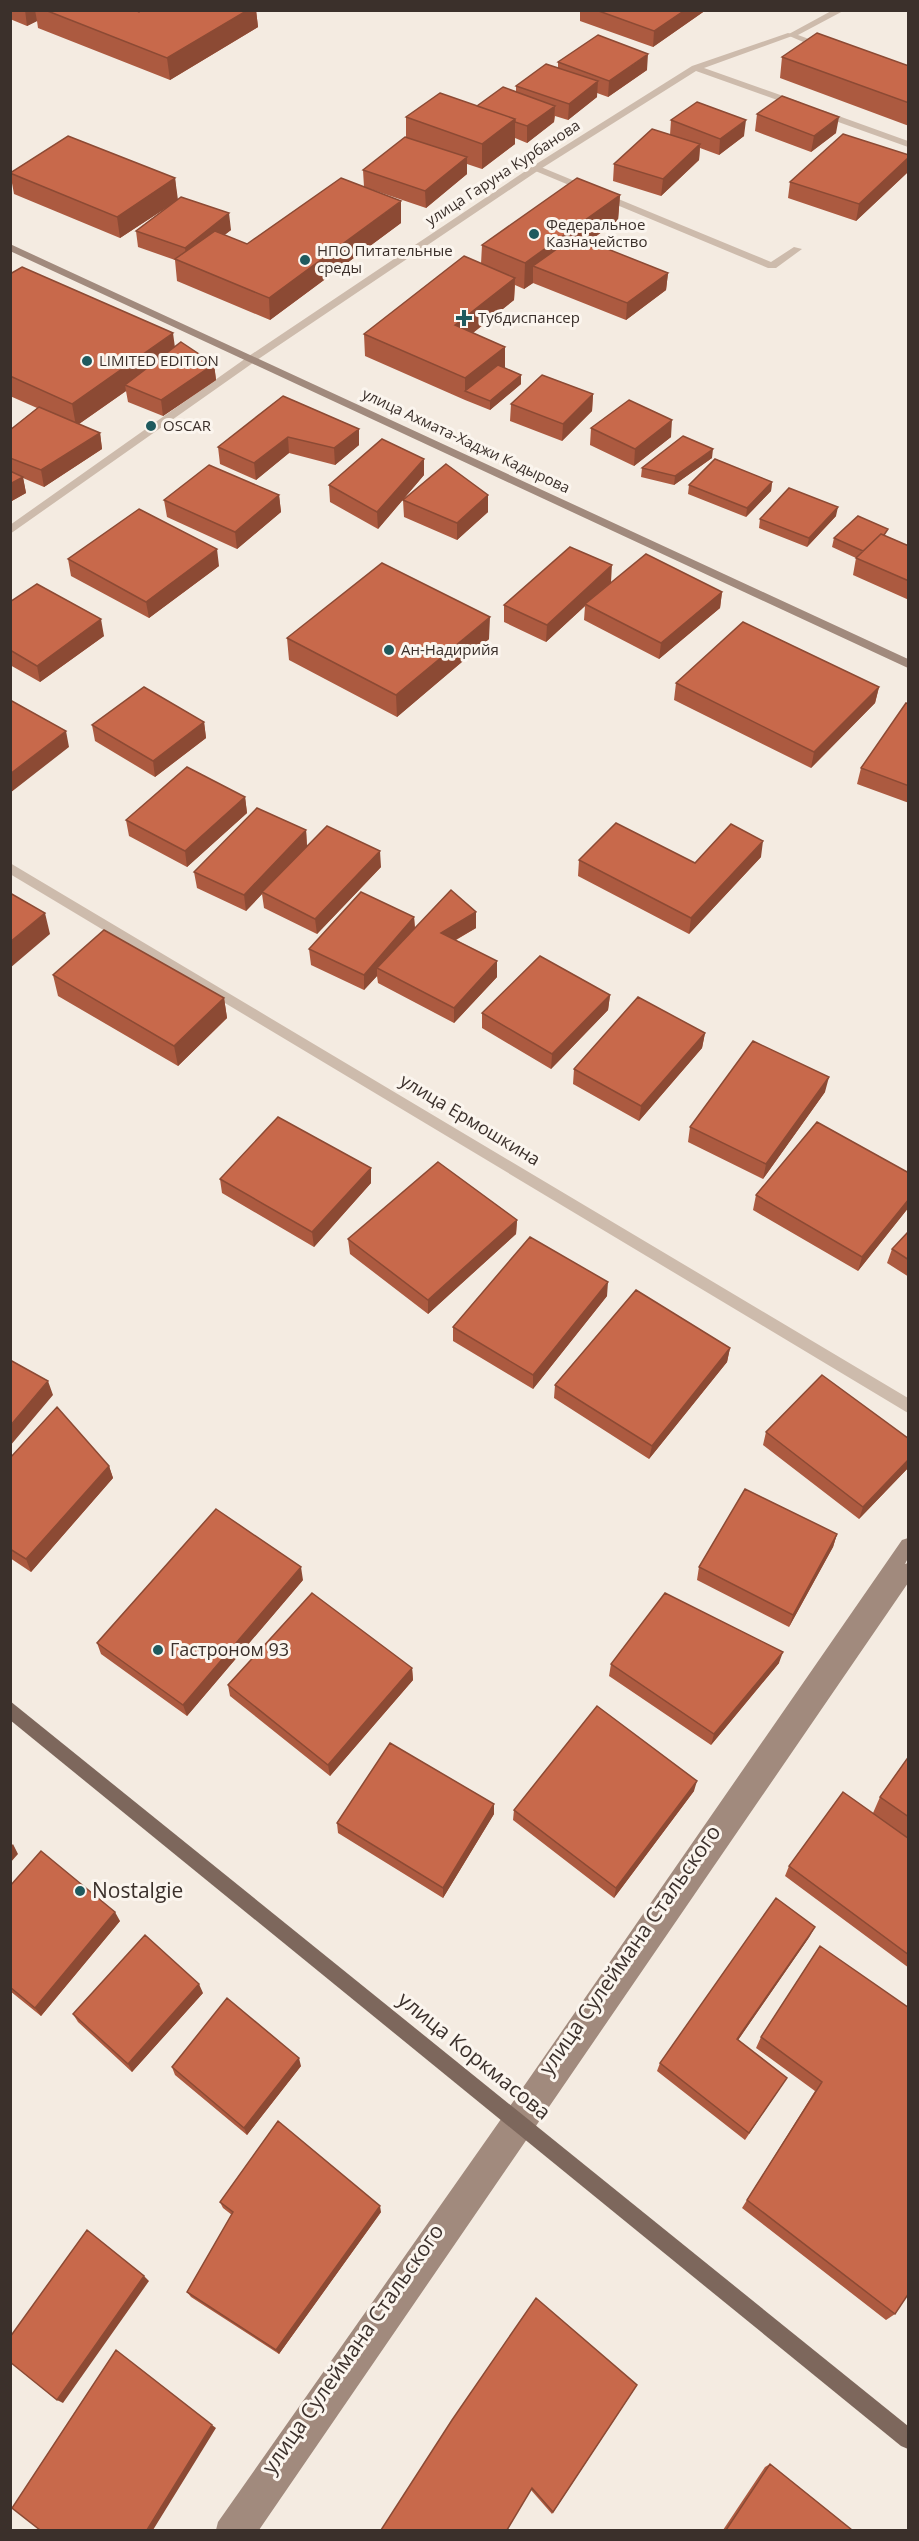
<svg xmlns="http://www.w3.org/2000/svg" width="919" height="2541" viewBox="0 0 919 2541" font-family="'Open Sans',sans-serif">
<rect width="100%" height="100%" fill="#f4ebe1"/>
<g fill="none" stroke-linecap="round" stroke-linejoin="round">
<path fill="#cdbbac" fill-rule="evenodd" d="M 833,10 L 845,10 L 798,35 L 828,46 L 828,50 L 822,50 L 787,35 Z
M 536,165 L 771,262 L 794,247 L 802,249 L 776,268 L 768,268 L 533,170 L 531,168 Z"/>
<path fill="#cdbbac" fill-rule="evenodd" d="M 788,33 L 795,35 L 704,68 L 800,102 L 800,106 L 794,106 L 696,71 L 539,170 L 257,360 L 10,534 L 10,525 L 249,356 L 533,166 L 692,66 Z
M 816,110 L 822,110 L 908,141 L 908,147 L 816,114 Z
M 10,863 L 908,1398 L 908,1413 L 10,874 Z"/>
<path fill="#a18a7d" fill-rule="evenodd" d="M 10,244 L 908,659 L 908,668 L 10,251 Z
M 908,1538 L 908,1558 L 905,1564 L 908,1563 L 908,1583 L 259,2530 L 216,2530 L 218,2522 L 506,2112 L 902,1540 Z"/>
<path fill="#7d675c" fill-rule="evenodd" d="M 10,1701 L 908,2426 L 908,2449 L 901,2446 L 10,1720 Z"/>
</g>
<path fill="#ac5a40" d="M 10,10 L 256,10 L 258,27 L 170,80 L 38,28 L 37,21 L 27,26 L 10,19 Z
M 580,10 L 706,10 L 653,47 L 580,21 Z
M 782,57 L 909,66 L 909,126 L 780,78 Z
M 558,62 L 647,70 L 608,97 L 597,93 L 597,97 L 568,120 L 555,116 L 554,122 L 527,143 L 515,138 L 515,144 L 482,169 L 467,164 L 467,174 L 426,208 L 364,187 L 363,170 L 406,138 L 406,117 L 477,106 L 516,92 L 516,86 L 558,68 Z
M 757,114 L 836,133 L 811,152 L 755,131 Z
M 671,120 L 744,136 L 719,155 L 700,148 L 699,160 L 661,196 L 613,181 L 614,164 L 670,135 Z
M 909,155 L 908,172 L 856,221 L 788,198 L 790,182 Z
M 10,172 L 175,178 L 177,199 L 231,230 L 224,235 L 247,244 L 401,223 L 270,320 L 177,281 L 175,260 L 138,247 L 136,231 L 166,208 L 120,238 L 14,194 Z
M 620,195 L 618,220 L 588,242 L 668,273 L 666,290 L 626,320 L 533,283 L 524,289 L 515,285 L 514,300 L 473,333 L 505,347 L 505,368 L 521,384 L 490,410 L 465,400 L 365,356 L 364,334 L 481,264 L 482,245 Z
M 10,274 L 214,364 L 216,380 L 163,416 L 128,402 L 126,391 L 79,424 L 100,433 L 102,449 L 44,487 L 23,478 L 26,493 L 10,502 L 10,430 L 37,408 L 10,396 Z
M 593,394 L 592,411 L 562,441 L 510,421 L 511,404 Z
M 283,396 L 359,429 L 359,445 L 335,465 L 289,453 L 256,480 L 220,464 L 218,447 Z
M 591,428 L 671,437 L 634,466 L 590,445 Z
M 712,458 L 674,485 L 641,477 L 642,468 Z
M 424,475 L 378,529 L 330,502 L 329,485 Z
M 772,482 L 771,491 L 746,517 L 688,494 L 689,485 Z
M 279,495 L 281,512 L 237,549 L 167,517 L 164,500 Z
M 403,500 L 488,512 L 457,540 L 404,517 Z
M 836,516 L 807,547 L 759,528 L 760,519 Z
M 886,536 L 909,546 L 909,600 L 853,575 L 856,558 L 832,547 L 834,538 Z
M 68,559 L 219,566 L 149,618 L 71,576 Z
M 611,582 L 722,592 L 720,608 L 659,659 L 584,620 L 585,606 L 546,642 L 504,622 L 504,605 Z
M 10,602 L 104,636 L 40,682 L 10,665 Z
M 287,638 L 489,639 L 397,717 L 289,660 Z
M 676,683 L 879,687 L 875,703 L 811,768 L 674,700 Z
M 909,704 L 909,803 L 857,784 L 861,768 Z
M 204,722 L 206,738 L 155,777 L 95,741 L 92,725 Z
M 245,797 L 247,813 L 187,867 L 129,836 L 126,820 Z
M 306,830 L 307,846 L 381,867 L 317,934 L 264,908 L 262,894 L 246,911 L 197,888 L 194,872 Z
M 761,857 L 689,934 L 578,876 L 579,860 L 695,863 Z
M 414,917 L 415,928 L 476,928 L 456,940 L 497,961 L 497,977 L 454,1023 L 378,983 L 377,976 L 364,990 L 311,965 L 309,949 Z
M 53,975 L 224,998 L 227,1018 L 178,1066 L 58,996 Z
M 610,995 L 608,1010 L 551,1069 L 482,1028 L 482,1013 Z
M 705,1033 L 702,1048 L 639,1121 L 573,1084 L 574,1069 Z
M 825,1092 L 763,1179 L 688,1142 L 690,1127 Z
M 909,1173 L 909,1207 L 858,1271 L 753,1210 L 756,1195 Z
M 220,1179 L 371,1183 L 314,1247 L 222,1193 Z
M 517,1220 L 516,1234 L 428,1314 L 350,1254 L 348,1239 Z
M 909,1231 L 909,1277 L 887,1263 L 892,1249 Z
M 607,1296 L 533,1389 L 453,1341 L 453,1327 Z
M 730,1348 L 727,1362 L 649,1459 L 554,1398 L 555,1385 Z
M 766,1432 L 909,1439 L 909,1467 L 859,1519 L 763,1445 Z
M 10,1458 L 109,1466 L 113,1478 L 31,1572 L 10,1558 Z
M 837,1534 L 833,1547 L 789,1627 L 697,1580 L 699,1567 Z
M 303,1580 L 187,1716 L 101,1654 L 97,1643 Z
M 779,1663 L 711,1745 L 609,1676 L 611,1664 Z
M 412,1668 L 413,1680 L 330,1776 L 230,1696 L 228,1685 Z
M 909,1756 L 909,1968 L 785,1876 L 789,1866 L 873,1813 L 880,1797 Z
M 694,1791 L 614,1898 L 513,1820 L 514,1810 Z
M 494,1814 L 443,1898 L 338,1833 L 337,1823 Z
M 10,1886 L 120,1921 L 41,2016 L 10,1991 Z
M 810,1936 L 738,2040 L 782,2085 L 745,2140 L 657,2071 L 660,2063 Z
M 820,1946 L 895,2314 L 886,2320 L 742,2208 L 815,2091 L 756,2048 L 761,2037 Z
M 203,1993 L 132,2072 L 78,2022 L 73,2014 Z
M 301,2066 L 247,2135 L 175,2075 L 172,2067 Z
M 220,2202 L 381,2212 L 279,2354 L 191,2297 L 187,2292 L 232,2215 L 223,2208 Z
M 637,2385 L 552,2514 L 531,2490 L 381,2530 Z
M 770,2464 L 852,2530 L 723,2530 L 765,2467 Z"/>
<path fill="#8c4a34" d="M 25,10 L 35,10 L 37,21 L 27,26 Z
M 248,10 L 256,10 L 258,27 L 170,80 L 167,58 Z
M 685,10 L 706,10 L 653,47 L 654,31 Z
M 648,54 L 647,70 L 608,97 L 609,81 Z
M 598,81 L 597,97 L 568,120 L 569,104 Z
M 555,106 L 554,122 L 527,143 L 527,126 Z
M 839,117 L 836,133 L 811,152 L 814,136 Z
M 515,119 L 515,144 L 482,169 L 482,144 Z
M 746,120 L 744,136 L 719,155 L 720,139 Z
M 700,144 L 699,160 L 661,196 L 663,179 Z
M 467,157 L 467,174 L 426,208 L 425,191 Z
M 909,157 L 908,172 L 856,221 L 859,204 Z
M 175,178 L 178,200 L 120,238 L 117,217 Z
M 620,195 L 618,220 L 548,272 L 533,266 L 533,283 L 524,289 L 525,263 Z
M 401,201 L 401,223 L 270,320 L 269,298 Z
M 229,213 L 231,230 L 187,265 L 185,248 Z
M 668,273 L 666,290 L 626,320 L 627,303 Z
M 515,278 L 514,300 L 455,347 L 455,325 Z
M 173,333 L 176,355 L 125,385 L 126,391 L 76,426 L 72,404 Z
M 505,347 L 505,369 L 465,391 L 465,400 L 465,378 Z
M 214,364 L 216,380 L 163,416 L 161,400 Z
M 521,375 L 521,384 L 490,410 L 490,401 Z
M 593,394 L 592,411 L 562,441 L 563,424 Z
M 672,420 L 671,437 L 634,466 L 635,449 Z
M 359,429 L 359,445 L 335,465 L 334,448 Z
M 100,433 L 102,449 L 44,487 L 41,470 Z
M 288,437 L 289,453 L 256,480 L 254,463 Z
M 713,449 L 712,458 L 674,485 L 675,476 Z
M 424,459 L 424,475 L 378,529 L 377,512 Z
M 23,477 L 26,493 L 10,502 L 10,484 Z
M 772,482 L 771,491 L 746,517 L 747,508 Z
M 279,495 L 281,512 L 237,549 L 235,532 Z
M 488,495 L 488,512 L 457,540 L 457,523 Z
M 838,507 L 836,516 L 807,547 L 809,538 Z
M 217,549 L 219,566 L 149,618 L 146,602 Z
M 612,565 L 611,582 L 585,604 L 585,606 L 546,642 L 547,625 Z
M 722,592 L 720,608 L 659,659 L 661,643 Z
M 490,617 L 489,639 L 397,717 L 396,695 Z
M 101,619 L 104,636 L 40,682 L 37,666 Z
M 879,687 L 875,703 L 811,768 L 814,752 Z
M 204,722 L 206,738 L 155,777 L 153,761 Z
M 66,731 L 69,747 L 10,793 L 10,774 Z
M 245,797 L 247,813 L 187,867 L 185,851 Z
M 306,830 L 307,847 L 262,892 L 262,894 L 246,911 L 244,895 Z
M 763,841 L 761,857 L 689,934 L 691,918 Z
M 380,851 L 381,867 L 317,934 L 315,919 Z
M 476,912 L 476,928 L 441,948 L 441,933 Z
M 45,913 L 50,934 L 10,968 L 10,942 Z
M 414,917 L 415,932 L 377,968 L 377,976 L 364,990 L 364,975 Z
M 497,961 L 497,977 L 454,1023 L 454,1008 Z
M 610,995 L 608,1010 L 551,1069 L 552,1054 Z
M 224,998 L 227,1018 L 178,1066 L 174,1046 Z
M 705,1033 L 702,1048 L 639,1121 L 641,1106 Z
M 829,1077 L 825,1092 L 763,1179 L 766,1164 Z
M 371,1168 L 371,1183 L 314,1247 L 312,1232 Z
M 909,1199 L 909,1207 L 858,1271 L 862,1257 Z
M 517,1220 L 516,1234 L 428,1314 L 428,1300 Z
M 608,1282 L 607,1296 L 533,1389 L 533,1375 Z
M 730,1348 L 727,1362 L 649,1459 L 652,1446 Z
M 48,1381 L 53,1395 L 10,1446 L 10,1426 Z
M 909,1459 L 909,1467 L 859,1519 L 863,1507 Z
M 109,1466 L 113,1478 L 31,1572 L 26,1559 Z
M 837,1534 L 833,1547 L 789,1627 L 793,1615 Z
M 301,1567 L 303,1580 L 187,1716 L 183,1705 Z
M 783,1652 L 779,1663 L 711,1745 L 714,1734 Z
M 412,1668 L 413,1680 L 330,1776 L 328,1765 Z
M 697,1781 L 694,1791 L 614,1898 L 616,1888 Z
M 494,1804 L 494,1814 L 443,1898 L 443,1888 Z
M 13,1844 L 18,1854 L 10,1863 L 10,1847 Z
M 115,1912 L 120,1921 L 41,2016 L 35,2008 Z
M 815,1927 L 810,1936 L 734,2046 L 737,2039 Z
M 199,1984 L 203,1993 L 132,2072 L 128,2064 Z
M 299,2058 L 301,2066 L 247,2135 L 244,2128 Z
M 380,2206 L 381,2212 L 279,2354 L 276,2350 Z
M 144,2276 L 149,2281 L 63,2403 L 57,2400 Z
M 212,2425 L 216,2428 L 153,2530 L 147,2530 Z"/>
<path fill="#c8694b" stroke="#8c4a34" stroke-width="1.5" d="M 45,10 L 135,10 L 139,12 L 142,10 L 248,10 L 167,58 Z
M 596,10 L 685,10 L 654,31 Z
M 817,33 L 909,66 L 909,103 L 782,57 Z
M 598,35 L 648,54 L 609,81 L 558,62 Z
M 546,64 L 598,81 L 569,104 L 516,86 Z
M 503,87 L 555,106 L 527,126 L 515,122 L 515,119 L 477,106 Z
M 440,93 L 515,119 L 482,144 L 406,117 Z
M 782,96 L 839,117 L 814,136 L 757,114 Z
M 697,102 L 746,120 L 720,139 L 671,120 Z
M 652,129 L 700,144 L 663,179 L 614,164 Z
M 843,134 L 909,155 L 909,157 L 859,204 L 790,182 Z
M 68,136 L 175,178 L 117,217 L 10,173 Z
M 405,137 L 467,157 L 425,191 L 363,170 Z
M 341,178 L 401,201 L 269,298 L 175,259 L 215,231 L 247,244 Z
M 577,178 L 620,195 L 525,263 L 482,245 Z
M 181,197 L 229,213 L 185,248 L 136,231 Z
M 575,236 L 668,273 L 627,303 L 533,266 Z
M 464,256 L 515,278 L 455,325 L 505,347 L 465,378 L 364,334 Z
M 22,267 L 173,333 L 72,404 L 10,376 L 10,274 Z
M 181,342 L 214,364 L 161,400 L 125,385 Z
M 498,365 L 521,375 L 490,401 L 465,391 Z
M 542,375 L 593,394 L 563,424 L 511,404 Z
M 283,396 L 359,429 L 334,448 L 288,437 L 254,463 L 218,447 Z
M 629,400 L 672,420 L 635,449 L 591,428 Z
M 39,407 L 100,433 L 41,470 L 10,458 L 10,430 Z
M 683,436 L 713,449 L 675,476 L 642,468 Z
M 382,439 L 424,459 L 377,512 L 329,485 Z
M 715,459 L 772,482 L 747,508 L 689,485 Z
M 446,464 L 488,495 L 457,523 L 403,500 Z
M 209,465 L 279,495 L 235,532 L 164,500 Z
M 10,471 L 23,477 L 10,484 Z
M 789,488 L 838,507 L 809,538 L 760,519 Z
M 139,509 L 217,549 L 146,602 L 68,559 Z
M 858,516 L 888,529 L 884,535 L 881,534 L 863,551 L 834,538 Z
M 881,534 L 909,546 L 909,581 L 856,558 Z
M 570,547 L 612,565 L 547,625 L 504,605 Z
M 646,554 L 722,592 L 661,643 L 585,604 Z
M 382,563 L 490,617 L 396,695 L 287,638 Z
M 37,584 L 101,619 L 37,666 L 10,650 L 10,602 Z
M 743,622 L 879,687 L 814,752 L 676,683 Z
M 144,687 L 204,722 L 153,761 L 92,725 Z
M 10,700 L 66,731 L 10,774 Z
M 906,703 L 909,704 L 909,786 L 861,768 Z
M 187,767 L 245,797 L 185,851 L 126,820 Z
M 257,808 L 306,830 L 244,895 L 194,872 Z
M 616,823 L 695,863 L 731,824 L 763,841 L 691,918 L 579,860 Z
M 327,826 L 380,851 L 315,919 L 262,892 Z
M 451,890 L 476,912 L 441,933 L 497,961 L 454,1008 L 377,968 Z
M 361,892 L 414,917 L 364,975 L 309,949 Z
M 10,893 L 45,913 L 10,942 Z
M 104,930 L 224,998 L 174,1046 L 53,975 Z
M 540,956 L 610,995 L 552,1054 L 482,1013 Z
M 638,997 L 705,1033 L 641,1106 L 574,1069 Z
M 753,1041 L 829,1077 L 766,1164 L 690,1127 Z
M 278,1117 L 371,1168 L 312,1232 L 220,1179 Z
M 817,1122 L 909,1173 L 909,1199 L 862,1257 L 756,1195 Z
M 438,1162 L 517,1220 L 428,1300 L 348,1239 Z
M 909,1231 L 909,1260 L 892,1249 Z
M 530,1237 L 608,1282 L 533,1375 L 453,1327 Z
M 636,1290 L 730,1348 L 652,1446 L 555,1385 Z
M 10,1360 L 48,1381 L 10,1426 Z
M 822,1375 L 909,1439 L 909,1459 L 863,1507 L 766,1432 Z
M 57,1407 L 109,1466 L 26,1559 L 10,1549 L 10,1458 Z
M 745,1489 L 837,1534 L 793,1615 L 699,1567 Z
M 216,1509 L 301,1567 L 183,1705 L 97,1643 Z
M 312,1593 L 412,1668 L 328,1765 L 228,1685 Z
M 665,1593 L 783,1652 L 714,1734 L 611,1664 Z
M 597,1706 L 697,1781 L 616,1888 L 514,1810 Z
M 390,1743 L 494,1804 L 443,1888 L 337,1823 Z
M 909,1756 L 909,1817 L 880,1797 Z
M 843,1792 L 909,1839 L 909,1955 L 789,1866 Z
M 41,1851 L 115,1912 L 35,2008 L 10,1987 L 10,1886 Z
M 776,1898 L 815,1927 L 737,2039 L 787,2078 L 749,2133 L 660,2063 Z
M 145,1935 L 199,1984 L 128,2064 L 73,2014 Z
M 820,1946 L 909,2008 L 909,2293 L 895,2314 L 747,2200 L 822,2082 L 761,2037 Z
M 227,1998 L 299,2058 L 244,2128 L 172,2067 Z
M 278,2121 L 380,2206 L 276,2350 L 187,2292 L 233,2212 L 220,2202 Z
M 87,2230 L 144,2276 L 57,2400 L 10,2362 L 10,2337 Z
M 536,2298 L 637,2385 L 553,2512 L 532,2488 L 507,2530 L 381,2530 L 452,2420 Z
M 116,2350 L 212,2425 L 147,2530 L 40,2530 L 12,2508 Z
M 770,2464 L 852,2530 L 726,2530 Z"/>
<g fill="#1f5a5e" stroke="#fbf5ee" stroke-width="2">
<circle cx="534" cy="234" r="6"/>
<circle cx="305" cy="260" r="6"/>
<path d="M461 309h6v6h6v6h-6v6h-6v-6h-6v-6h6z"/>
<circle cx="87" cy="361" r="6"/>
<circle cx="151" cy="426" r="6"/>
<circle cx="389" cy="650" r="6"/>
<circle cx="158" cy="1650" r="6"/>
<circle cx="80" cy="1891" r="6"/>
</g>
<g text-anchor="middle" stroke-width="6" stroke-linejoin="round" paint-order="stroke">
<g font-size="15" fill="#3b302b" stroke="#fbf5ee">
<text transform="translate(503 173) rotate(-33)" y="5">улица Гаруна Курбанова</text>
<text transform="translate(466 441) rotate(25)" y="5">улица Ахмата-Хаджи Кадырова</text>
</g>
<g font-size="15" fill="#3b302b" stroke="#fbf5ee" text-anchor="start">
<text x="546" y="230">Федеральное<tspan x="546" dy="17">Казначейство</tspan></text>
<text x="317" y="256">НПО Питательные<tspan x="317" dy="17">среды</tspan></text>
<text x="478" y="323">Тубдиспансер</text>
<text x="99" y="366">LIMITED EDITION</text>
<text x="163" y="431">OSCAR</text>
<text x="401" y="655">Ан-Надирийя</text>
</g>
<g font-size="18" fill="#3b302b" stroke="#fbf5ee">
<text transform="translate(470 1120) rotate(31)" y="6">улица Ермошкина</text>
</g>
<g font-size="18" fill="#3b302b" stroke="#fbf5ee" text-anchor="start">
<text x="170" y="1656">Гастроном 93</text>
</g>
<g font-size="21" fill="#3b302b" stroke="#fbf5ee" text-anchor="start">
<text x="92" y="1898">Nostalgie</text>
</g>
<g font-size="21" fill="#3b302b" stroke="#fbf5ee">
<text transform="translate(630 1950) rotate(-55)" y="7">улица Сулеймана Стальского</text>
<text transform="translate(474 2056) rotate(39)" y="7">улица Коркмасова</text>
<text transform="translate(353 2349) rotate(-55)" y="7">улица Сулеймана Стальского</text>
</g>
</g>
<rect width="919" height="2541" fill="none" stroke="#3b302b" stroke-width="24"/>
</svg>
